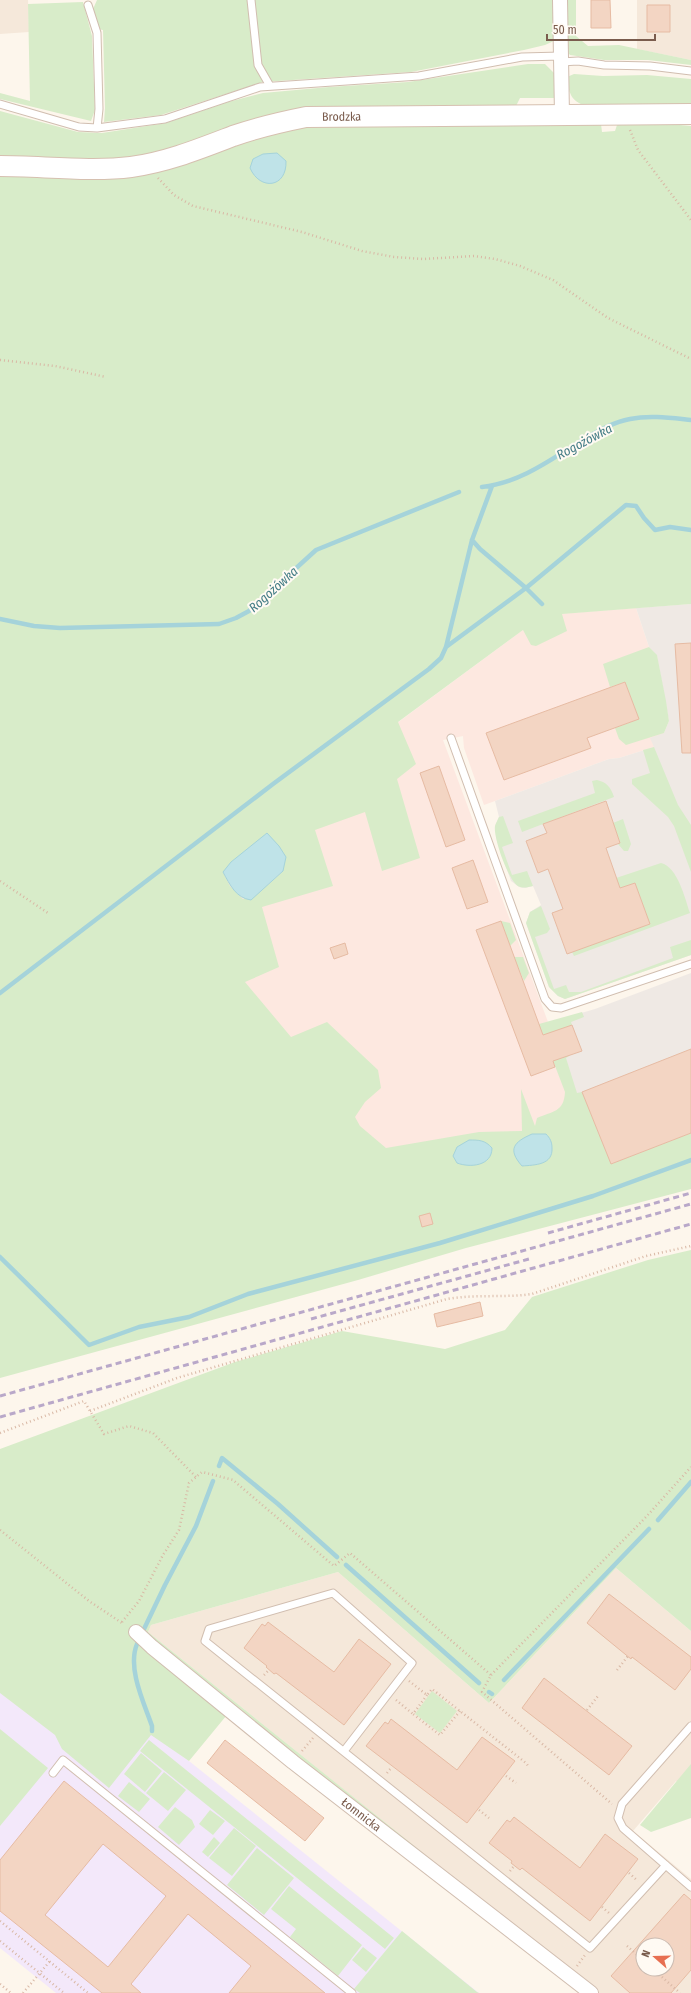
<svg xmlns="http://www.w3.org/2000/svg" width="691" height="1993" viewBox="0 0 691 1993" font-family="'Fira Sans Condensed',sans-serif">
<rect width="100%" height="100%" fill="#fdf6ec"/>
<path fill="#f5e8da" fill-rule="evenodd" d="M 0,0 L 28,0 L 29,32 L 0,34 Z
M 637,0 L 691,0 L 691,60 L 637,49 Z
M 616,1568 L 691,1631 L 691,1793 L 676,1781 L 633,1831 L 691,1879 L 691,1993 L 597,1993 L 148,1632 L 151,1625 L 338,1572 L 489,1703 ZM 643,1945 L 667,1945 L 667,1969 L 643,1969 Z"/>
<path fill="#fde8e0" d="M 636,608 L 649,647 L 657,655 L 664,733 L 654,747 L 619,758 L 609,759 L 484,805 L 464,748 L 463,736 L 443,740 L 586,1124 L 455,1222 L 228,1037 L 174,888 L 543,615 Z"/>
<path fill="#efe9e4" d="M 691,604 L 691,955 L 565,999 L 558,996 L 549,987 L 526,923 L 530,912 L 541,905 L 533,886 L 525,888 L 519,887 L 511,881 L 497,841 L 495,826 L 499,817 L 495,801 L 609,759 L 619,758 L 654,747 L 650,738 L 664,733 L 669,721 L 657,656 L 649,647 L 636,608 Z
M 691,973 L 691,1144 L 607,1176 L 547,1023 L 595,1009 Z"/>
<path fill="#f3e8fa" d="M 0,1669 L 152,1734 L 189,1761 L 479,1993 L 56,1993 L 0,1948 Z"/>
<path fill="#d8ecc9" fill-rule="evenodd" d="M 97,0 L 556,0 L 556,40 L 545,45 L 524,50 L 411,72 L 263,82 L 161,115 L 104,122 L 105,108 L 103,30 L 98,29 L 93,9 Z
M 564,0 L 576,0 L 576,36 L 588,46 L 619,45 L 691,60 L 691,65 L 648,60 L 604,60 L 570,55 L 564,48 Z
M 83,2 L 92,36 L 95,110 L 91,121 L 0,99 L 0,93 L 30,101 L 28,4 Z
M 528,64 L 545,64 L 557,76 L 558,86 L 555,98 L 520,98 L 516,106 L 326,108 L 131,158 L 102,161 L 0,159 L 0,111 L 78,132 L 102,133 L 166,123 L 228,102 L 263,93 L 329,87 L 408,82 Z
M 574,74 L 603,76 L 647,75 L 691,79 L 691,107 L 590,107 C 571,102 569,95 567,77 Z
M 624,120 L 691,126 L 691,604 L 562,614 L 567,631 L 536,646 L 531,645 L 523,630 L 398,722 L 416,764 L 397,779 L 420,858 L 382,871 L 365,812 L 315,830 L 333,886 L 262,907 L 279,967 L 245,982 L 291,1037 L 327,1022 L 378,1070 L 381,1088 L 365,1102 L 355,1117 L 360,1126 L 386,1148 L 479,1132 L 522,1131 L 521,1089 L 535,1126 L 537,1118 C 553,1111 564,1112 565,1092 L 539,1024 L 582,1012 L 584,1017 L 571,1022 L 572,1025 L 559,1030 L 569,1056 L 566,1058 L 577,1093 L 582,1092 L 611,1164 L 691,1133 L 691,1189 L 466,1248 L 358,1280 L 0,1378 L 0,174 L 46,178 L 95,176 L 208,155 L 263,136 L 303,126 L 601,124 L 602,132 L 615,131 L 617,125 L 624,125 ZM 283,871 L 269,884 L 243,899 L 230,886 L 223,872 Z
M 649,647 L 657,655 L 666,701 L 669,721 L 664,733 L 626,745 L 619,739 L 615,728 L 639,719 L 625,682 L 610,687 L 603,664 Z
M 654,747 L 678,805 L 691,825 L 691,872 L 674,826 L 668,817 L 632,784 L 632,779 L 650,773 L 643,750 Z
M 597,780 C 606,782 611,787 614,797 L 522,832 L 518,821 L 595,793 L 592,781 Z
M 503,816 L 513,843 L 502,847 L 512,875 L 527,871 L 533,886 C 528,887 523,889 518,886 C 508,880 493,837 495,826 C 496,823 498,819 499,817 Z
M 623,819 L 631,844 L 628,851 L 624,851 L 618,844 L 620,842 L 613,823 Z
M 661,863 C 678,867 685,899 690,913 L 574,956 L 572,952 L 650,924 L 635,883 L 620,888 L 616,878 Z
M 541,906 L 550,929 L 547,933 L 535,937 L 554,989 L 566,985 L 569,992 L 581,992 L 673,958 L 670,947 L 691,940 L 691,955 L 565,999 L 558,996 L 549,987 L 526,923 L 530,912 Z
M 501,921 L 510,923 L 516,940 L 510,946 Z
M 514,957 L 523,957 L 529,973 L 524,981 Z
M 691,1250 L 691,1631 L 616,1568 L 489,1703 L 338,1572 L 151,1625 L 148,1632 L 524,1934 L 231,1710 L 189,1761 L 151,1735 L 109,1788 L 62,1749 L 55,1735 L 0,1693 L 0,1449 L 235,1362 L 342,1331 L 445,1349 L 505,1330 L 532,1297 L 648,1260 Z
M 432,1691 L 457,1711 L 440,1733 L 415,1714 Z
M 0,1729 L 48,1768 L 0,1826 Z
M 149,1740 L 394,1938 L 385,1949 L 140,1751 Z
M 141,1753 L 162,1771 L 145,1792 L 124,1774 Z
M 691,1764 L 691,1818 L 651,1832 L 640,1825 Z
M 164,1772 L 186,1790 L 168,1811 L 146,1793 Z
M 129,1782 L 150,1799 L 139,1812 L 118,1796 Z
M 175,1807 L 192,1820 L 195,1827 L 179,1845 L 158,1827 Z
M 210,1810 L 225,1821 L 213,1835 L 199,1824 Z
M 234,1828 L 256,1846 L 232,1876 L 209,1858 Z
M 214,1837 L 220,1843 L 208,1857 L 202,1852 Z
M 257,1848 L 294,1878 L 264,1915 L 227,1885 Z
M 289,1886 L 362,1945 L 338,1976 L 290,1937 L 296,1929 L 271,1909 Z
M 402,1931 L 477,1992 L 479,1993 L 360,1993 L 354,1989 Z
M 363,1947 L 377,1958 L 366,1972 L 352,1960 Z"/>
<path fill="#bfe3e8" stroke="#a5d3da" d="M 277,153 L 286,161 C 287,188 260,191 250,168 L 253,159 L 263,154 Z
M 267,833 L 279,846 L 286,857 L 283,871 L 251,900 C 236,898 230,885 223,872 L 231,862 Z
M 532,1134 L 546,1134 C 550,1138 552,1142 552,1148 C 553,1165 535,1165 522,1166 C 507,1149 514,1142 532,1134 Z
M 469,1140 C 479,1140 485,1140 492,1148 C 492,1166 470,1168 457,1163 L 453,1156 L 457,1147 Z"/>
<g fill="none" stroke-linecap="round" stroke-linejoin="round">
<path stroke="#a5d3da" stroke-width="4.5" d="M 482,487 C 521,483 553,458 586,438 C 600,430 614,422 630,419 C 650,415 671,418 691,420
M 542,604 L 526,588 L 626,505 L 636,506 L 644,518 L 655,530 L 670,527 L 691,530
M 0,619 L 34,626 L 60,628 L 219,624 L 236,618 L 249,611 L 316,550 L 459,492
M 446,647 L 526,588 L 480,549 L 472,540
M 0,993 L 273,784 L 429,669 L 441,658 L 446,647 L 472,540 L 492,486
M 0,1257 L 89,1345 L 139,1327 L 189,1317 L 248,1294 L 440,1243 L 593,1196 L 691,1160
M 219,1466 L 222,1458 L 278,1504 L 337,1557
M 658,1520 L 691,1482
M 346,1565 L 479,1683
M 144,1629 L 165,1585 L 196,1526 L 213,1481
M 137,1644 C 127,1668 144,1703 152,1726 L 152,1731
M 504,1680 L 649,1529
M 489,1692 L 492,1694"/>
</g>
<path fill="#f3d5c3" stroke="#e6bba3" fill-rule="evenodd" d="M 591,0 L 610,0 L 611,28 L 591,28 Z
M 647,5 L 670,5 L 670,32 L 647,32 Z
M 691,643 L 691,753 L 682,753 L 675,644 Z
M 625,682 L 639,719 L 587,738 L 591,748 L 504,780 L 486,733 Z
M 439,766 L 465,840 L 446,847 L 420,773 Z
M 606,801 L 620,843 L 606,848 L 620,888 L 635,883 L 650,924 L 567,954 L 552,913 L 563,909 L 548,869 L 538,873 L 526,841 L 547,833 L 543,824 Z
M 473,860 L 488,902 L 467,909 L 452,868 Z
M 501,921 L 543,1035 L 572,1025 L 582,1051 L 553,1061 L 555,1067 L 531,1076 L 476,930 Z
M 345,943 L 348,954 L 334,959 L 330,948 Z
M 691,1049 L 691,1133 L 611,1164 L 582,1092 Z
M 430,1213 L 433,1224 L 422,1227 L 419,1216 Z
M 480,1302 L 483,1316 L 437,1327 L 434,1314 Z
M 609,1594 L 691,1657 L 691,1669 L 675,1690 L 632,1657 L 631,1659 L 587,1623 Z
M 268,1622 L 334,1672 L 359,1639 L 391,1664 L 344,1725 L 276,1673 L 274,1674 L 266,1667 L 267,1666 L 244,1648 L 262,1624 L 265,1626 Z
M 544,1678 L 632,1746 L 609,1775 L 522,1708 Z
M 391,1719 L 457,1770 L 482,1737 L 515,1761 L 467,1823 L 366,1746 L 385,1722 L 388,1724 Z
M 225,1740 L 324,1818 L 305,1841 L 207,1763 Z
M 64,1781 L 325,1993 L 229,1993 L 251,1966 L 188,1914 L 131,1984 L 141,1993 L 102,1993 L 0,1911 L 0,1860 ZM 103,1844 L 166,1896 L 108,1967 L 45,1915 Z
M 514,1817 L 580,1868 L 605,1834 L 638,1859 L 590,1921 L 522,1868 L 520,1870 L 511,1863 L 512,1861 L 489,1843 L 507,1820 L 510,1822 Z
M 684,1894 L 691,1900 L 691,1970 L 671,1993 L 630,1993 L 611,1976 ZM 643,1945 L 667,1945 L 667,1969 L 643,1969 Z"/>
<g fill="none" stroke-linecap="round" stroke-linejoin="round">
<defs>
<path id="lane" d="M 251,0 L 258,65 L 270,86
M 88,5 L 97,33 L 99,109 L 97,128
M 561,62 L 578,61 L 604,65 L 650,66 L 691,71
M 0,104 L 79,127 L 97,128 L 165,119 L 260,87 L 419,76 L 522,57 L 561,56
M 451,738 L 545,999 L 552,1007 L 561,1008 L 691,964
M 691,1726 L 622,1804 L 618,1818 L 623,1828 L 691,1887
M 344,1751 L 412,1663 L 333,1593 L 209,1629 L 205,1641 L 590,1948 L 666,1865
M 53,1773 L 63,1760 L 352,1993"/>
<g id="street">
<path d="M 560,0 L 562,115"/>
<path id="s1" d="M 136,1632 L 152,1647 L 293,1762 L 591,1993"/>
</g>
<g id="secondary">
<path id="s2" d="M 0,166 C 41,166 91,172 131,167 C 167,162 199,149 233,136 C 256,128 281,122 306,117 L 691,114"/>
</g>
</defs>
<use href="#lane" stroke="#d1beb0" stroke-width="9"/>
<use href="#street" stroke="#d1beb0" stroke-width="16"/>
<use href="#secondary" stroke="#d6c0b0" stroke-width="22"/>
<path stroke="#d9b8a5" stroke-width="2.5" stroke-dasharray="1 3" stroke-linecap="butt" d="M 630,130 L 638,150 L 691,220
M 158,178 L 174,195 L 193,206 L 302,232 L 362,251 L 394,257 L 423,259 L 474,256 L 495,259 L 520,266 L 553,280 L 608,318 L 691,359
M 0,360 L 55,366 L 106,377
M 0,881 L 48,913
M 90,1411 L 177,1378 L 447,1299 C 476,1294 504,1298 532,1294 L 646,1256 L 691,1246
M 0,1433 L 84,1401 L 104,1434 L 129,1426 L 153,1433 L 196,1477
M 0,1530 L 89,1601 L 122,1623
M 122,1622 L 139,1601 L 163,1555 L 179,1530 L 189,1483 L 202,1472 L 233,1480 L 334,1566 L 350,1553 L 491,1675 L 482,1692 L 612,1804
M 617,1670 L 628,1656
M 264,1675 L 268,1671
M 491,1675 L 646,1517 L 691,1467
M 409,1681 L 427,1695 L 432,1689 L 526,1763 L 529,1767
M 427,1695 L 413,1714 L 440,1735 L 460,1711
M 396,1700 L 413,1714
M 587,1710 L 598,1696
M 302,1751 L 313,1738
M 387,1773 L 391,1768
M 506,1776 L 516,1783
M 479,1810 L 489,1818
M 510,1871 L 514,1866
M 629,1873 L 638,1881
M 602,1907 L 609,1913
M 0,1921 L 88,1993
M 0,1941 L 64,1993
M 627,1946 L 643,1960
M 577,1966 L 585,1955
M 653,1969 L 680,1993
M 0,1984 L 11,1993
M 23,1993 L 50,1961"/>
<use href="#lane" stroke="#fff" stroke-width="7"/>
<use href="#street" stroke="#fff" stroke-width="14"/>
<use href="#secondary" stroke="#fff" stroke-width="20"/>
<path stroke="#b9a8c9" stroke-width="3" stroke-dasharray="6 4" stroke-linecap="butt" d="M 548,1233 L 691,1193
M 311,1319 L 529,1259
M 0,1396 L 691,1204
M 0,1417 L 691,1224"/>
</g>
<g text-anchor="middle" stroke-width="4" stroke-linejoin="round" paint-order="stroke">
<g font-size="12" fill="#7a5c4d" stroke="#fffaf3">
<text dy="4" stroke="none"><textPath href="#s2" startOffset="349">Brodzka</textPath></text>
<text dy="4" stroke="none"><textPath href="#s1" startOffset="290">Łomnicka</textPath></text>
</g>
<g font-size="13" font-style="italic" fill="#437c86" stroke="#fffaf3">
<text transform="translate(584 441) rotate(-28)" y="5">Rogożówka</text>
<text transform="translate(273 589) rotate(-42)" y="5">Rogożówka</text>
</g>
</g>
<g transform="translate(655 1957) rotate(290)"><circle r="19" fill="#fffaf3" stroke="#cabbb1"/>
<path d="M0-3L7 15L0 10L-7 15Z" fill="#e76f51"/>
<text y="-6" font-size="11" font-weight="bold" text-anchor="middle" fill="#7a5c4d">N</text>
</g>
<path d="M547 34v6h108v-6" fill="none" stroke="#7a5c4d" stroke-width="2"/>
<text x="553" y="34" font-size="12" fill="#7a5c4d" stroke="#fffaf3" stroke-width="3" paint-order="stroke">50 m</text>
</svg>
